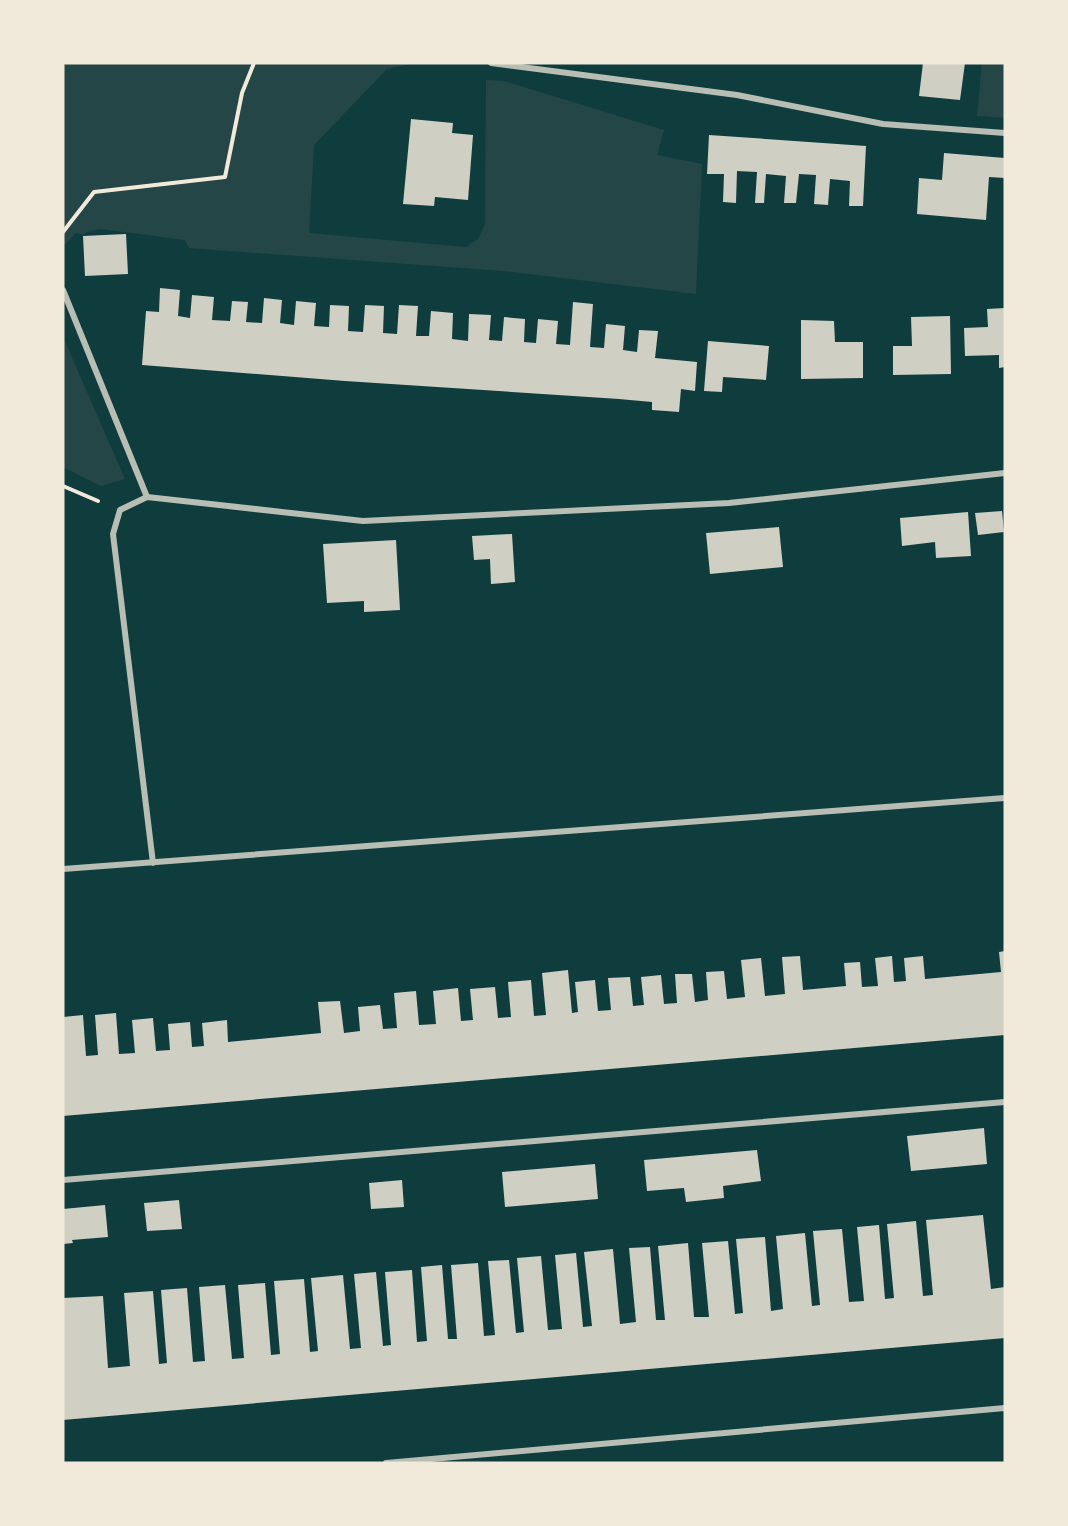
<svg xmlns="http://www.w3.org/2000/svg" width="1068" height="1526" viewBox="0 0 1068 1526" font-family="'Source Serif 4',serif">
<rect width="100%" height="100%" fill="#0f3d3e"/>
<path fill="#244646" d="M 63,63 L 416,63 L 387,69 L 314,145 L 309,233 L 466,247 L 478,239 L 485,224 L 486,80 L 504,81 L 664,130 L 657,155 L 702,164 L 696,294 L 503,271 L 189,248 L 185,240 L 100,229 L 87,232 L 83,235 L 76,233 L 63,247 Z
M 982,63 L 1005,63 L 1005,118 L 977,116 Z
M 63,337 L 125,479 L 101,486 L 63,467 Z"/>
<path fill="#cfcfc3" d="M 923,63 L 965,63 L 960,100 L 919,96 Z
M 411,119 L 453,123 L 452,133 L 473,135 L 468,200 L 435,197 L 434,206 L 403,204 Z
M 709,135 L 866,146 L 863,206 L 849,206 L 850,181 L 830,179 L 828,205 L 814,204 L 816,175 L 799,174 L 796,203 L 784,203 L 786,176 L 766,174 L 764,203 L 755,203 L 757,172 L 737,171 L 736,203 L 723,202 L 724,174 L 707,174 Z
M 944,153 L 1005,158 L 1005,178 L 989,177 L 986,220 L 917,214 L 919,178 L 942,180 Z
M 126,234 L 128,274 L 85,276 L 83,236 Z
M 160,288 L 180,290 L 178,316 L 190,318 L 192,295 L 214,297 L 212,320 L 230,321 L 232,301 L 248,302 L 246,322 L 262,323 L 264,298 L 282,300 L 280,323 L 294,325 L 296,301 L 316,303 L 314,326 L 329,327 L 330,305 L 349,306 L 348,331 L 363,332 L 365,305 L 384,306 L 383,333 L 397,334 L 399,305 L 418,306 L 416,336 L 429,336 L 431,311 L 453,313 L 452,339 L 468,341 L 469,314 L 491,315 L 489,340 L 502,341 L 504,317 L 525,319 L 524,342 L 536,343 L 538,319 L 558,321 L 556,344 L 570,345 L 573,302 L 593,304 L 590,347 L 604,348 L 606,324 L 625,326 L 623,350 L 637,352 L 639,330 L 658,331 L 655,358 L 697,362 L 695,391 L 681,389 L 679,412 L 652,410 L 652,402 L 619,399 L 345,381 L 142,365 L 146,311 L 159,312 Z
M 1005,308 L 1005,367 L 999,368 L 999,355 L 965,356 L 964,328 L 988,327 L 987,309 Z
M 950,316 L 951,374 L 893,375 L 893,346 L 912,346 L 911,317 Z
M 801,320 L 834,321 L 835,342 L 863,342 L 863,378 L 801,379 Z
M 708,341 L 769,346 L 766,380 L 723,377 L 722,392 L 704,391 Z
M 1002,511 L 1004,532 L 978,535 L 975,513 Z
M 968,512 L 971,556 L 936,558 L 935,542 L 902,546 L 900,518 Z
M 779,527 L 783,567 L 710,574 L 706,533 Z
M 512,534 L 515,582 L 491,584 L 490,559 L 474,560 L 472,536 Z
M 396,540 L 400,610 L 364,612 L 364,601 L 327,603 L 323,544 Z
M 1005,951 L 1005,1035 L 63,1116 L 63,1017 L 83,1015 L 86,1056 L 98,1055 L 95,1015 L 116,1013 L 119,1054 L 135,1053 L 132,1020 L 153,1018 L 156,1051 L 170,1050 L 168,1024 L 190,1022 L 192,1047 L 204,1046 L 202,1023 L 227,1020 L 228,1042 L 321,1033 L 318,1002 L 340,1001 L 344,1033 L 360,1031 L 358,1007 L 380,1005 L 383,1029 L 397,1028 L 394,993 L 416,991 L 419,1025 L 436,1024 L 433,991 L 458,988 L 461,1021 L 473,1020 L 470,989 L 495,987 L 498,1018 L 511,1017 L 508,982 L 531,980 L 534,1016 L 546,1015 L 542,973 L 568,970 L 572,1013 L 578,1012 L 575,982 L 595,980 L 598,1011 L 611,1010 L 608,978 L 630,977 L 633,1006 L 644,1005 L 641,977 L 661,975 L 664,1004 L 677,1003 L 675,974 L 692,974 L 695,1002 L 708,1000 L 706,972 L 724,971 L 727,999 L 745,997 L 741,960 L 761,958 L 765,996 L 785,994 L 782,957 L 800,956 L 803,990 L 846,986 L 844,963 L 860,962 L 862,987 L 878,986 L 875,958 L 892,956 L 894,982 L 906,981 L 904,958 L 923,956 L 925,979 L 1001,972 L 999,952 Z
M 984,1128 L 987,1164 L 911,1171 L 907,1136 Z
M 757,1150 L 761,1181 L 723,1186 L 724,1198 L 686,1202 L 684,1188 L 647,1191 L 644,1160 Z
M 595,1164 L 598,1199 L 505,1207 L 502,1172 Z
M 402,1180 L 404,1207 L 371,1209 L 369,1183 Z
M 179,1200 L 182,1229 L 147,1231 L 144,1203 Z
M 105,1205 L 108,1237 L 72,1240 L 73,1243 L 63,1244 L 63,1209 Z
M 983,1215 L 991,1289 L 1005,1287 L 1005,1338 L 63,1420 L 63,1298 L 103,1296 L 108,1368 L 130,1366 L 124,1293 L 153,1291 L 159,1364 L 167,1363 L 161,1290 L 187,1288 L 193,1362 L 205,1361 L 199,1287 L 225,1285 L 232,1359 L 244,1358 L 238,1285 L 265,1283 L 271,1355 L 280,1354 L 274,1281 L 304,1279 L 310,1352 L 318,1351 L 311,1278 L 343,1275 L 350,1349 L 361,1348 L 354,1274 L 376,1272 L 383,1346 L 391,1345 L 385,1272 L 412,1270 L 417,1342 L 427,1341 L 421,1267 L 442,1265 L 448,1339 L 457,1339 L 451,1265 L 478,1263 L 484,1336 L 495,1335 L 488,1261 L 509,1260 L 516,1333 L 524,1332 L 517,1258 L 541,1256 L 548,1330 L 562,1329 L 555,1255 L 576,1253 L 583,1327 L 592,1326 L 584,1252 L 613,1249 L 620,1324 L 636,1322 L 629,1248 L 650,1247 L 656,1320 L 665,1320 L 658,1246 L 688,1243 L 694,1317 L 709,1317 L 702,1243 L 728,1241 L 735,1314 L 743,1313 L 736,1239 L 765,1237 L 771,1311 L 783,1309 L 776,1236 L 805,1233 L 812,1306 L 820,1305 L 813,1231 L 842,1229 L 849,1302 L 864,1301 L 857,1227 L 879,1225 L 885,1299 L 894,1298 L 887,1224 L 916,1221 L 923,1296 L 933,1295 L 926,1220 Z"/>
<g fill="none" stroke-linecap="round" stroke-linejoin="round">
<path stroke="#f1e9da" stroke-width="4" d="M 63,232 L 94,192 L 225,177 L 242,93 L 254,63
M 63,486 L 98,501"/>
<path stroke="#b8beb3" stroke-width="6" d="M 491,63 L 737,95 L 883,124 L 1005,133
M 63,290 L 147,497
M 153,863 L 113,534 L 120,510 L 147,497 L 363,521 L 729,503 L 1005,473
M 63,869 L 1005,798
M 63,1180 L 1005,1102
M 386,1463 L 1005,1408"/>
</g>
<rect width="1068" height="1526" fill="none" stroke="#f1e9da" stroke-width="129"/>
</svg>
